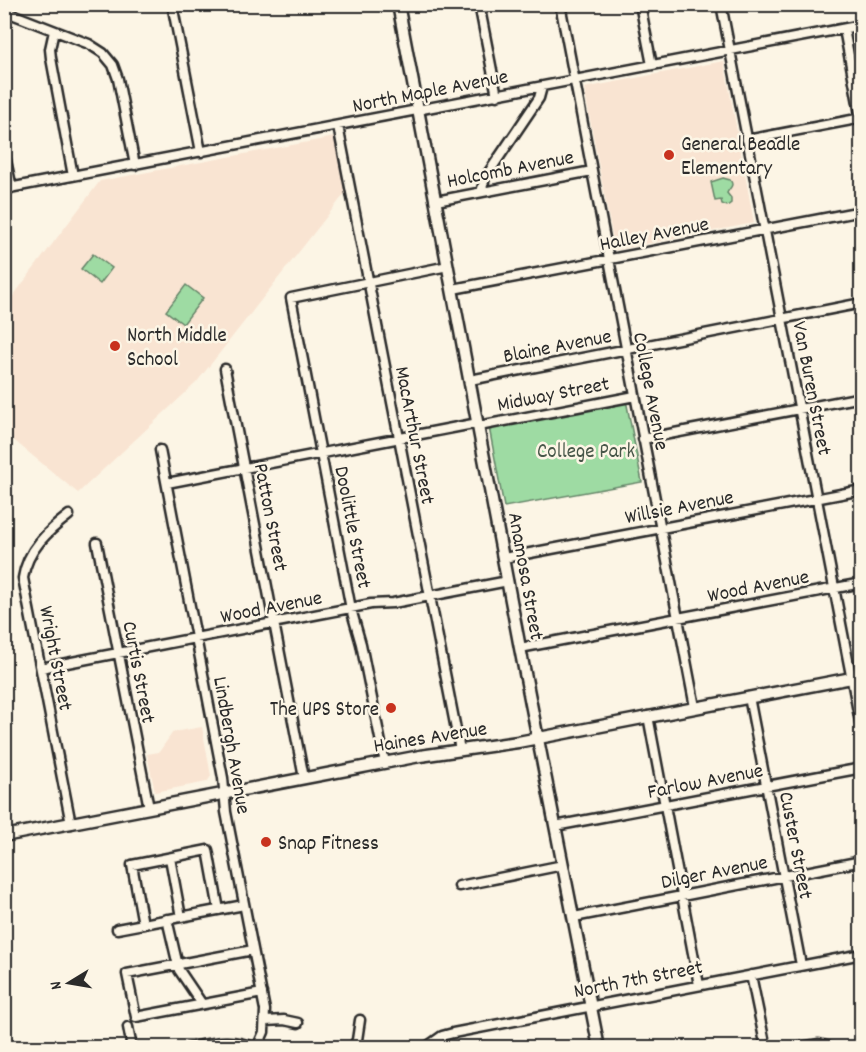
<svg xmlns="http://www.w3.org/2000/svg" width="866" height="1052" viewBox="0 0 866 1052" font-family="Dekko,sans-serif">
<rect width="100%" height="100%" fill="#fcf5e5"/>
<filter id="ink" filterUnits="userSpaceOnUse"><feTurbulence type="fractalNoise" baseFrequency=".0167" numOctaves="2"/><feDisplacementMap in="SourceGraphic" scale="12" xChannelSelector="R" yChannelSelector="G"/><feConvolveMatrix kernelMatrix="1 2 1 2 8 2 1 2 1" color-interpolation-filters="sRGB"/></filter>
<g filter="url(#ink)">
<path fill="#f9e4d2" d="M 724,61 L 754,223 L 615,250 L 584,88 Z
M 335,137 L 346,192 L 196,383 L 78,493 L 5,433 L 4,308 L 100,181 Z
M 202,727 L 211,776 L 207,782 L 155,792 L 147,754 L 159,752 L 173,732 Z"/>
<path fill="#9edba3" stroke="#648367" stroke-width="1.5" d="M 723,178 L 730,180 C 735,186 729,188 727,193 L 731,198 L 731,203 L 727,206 L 722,204 L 721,200 L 715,201 L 711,182 Z
M 93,254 L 112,268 L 100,284 L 81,269 Z
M 186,285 L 203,298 L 183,324 L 166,311 Z
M 626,400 L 642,482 L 504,507 L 489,427 Z"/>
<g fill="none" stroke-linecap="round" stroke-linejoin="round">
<defs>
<path id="minor" d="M 172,4 L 201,152
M 479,4 L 497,96
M 560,4 L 695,707
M 640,4 L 652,65
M 721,4 L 862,732
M 4,11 L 89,44 L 103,53 L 113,65 L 118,79 L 135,165
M 844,29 L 862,124
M 54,31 L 50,49 L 51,58 L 73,176
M 338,126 L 460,750
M 747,140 L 862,118
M 4,151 L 12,188
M 4,189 L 862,25
M 481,192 L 485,178 L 539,98 L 542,87
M 436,201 L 592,171
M 453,289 L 862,211
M 225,369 L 304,778
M 470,380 L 862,303
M 479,426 L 635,396
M 643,439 L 862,397
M 160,450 L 223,778 L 226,812 L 265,1010 L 264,1032 L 257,1048
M 167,483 L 478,423
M 69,515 C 48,531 27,550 23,578 L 71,824
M 97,543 L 149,808
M 504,558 L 862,490
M 520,648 L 862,583
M 41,668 L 371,604 L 393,603 L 508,581
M 749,697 L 801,965
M 648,716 L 699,985
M 385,763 L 361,644 L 351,609 L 291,298 L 448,266
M 555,826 L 862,768
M 170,858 L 181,917
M 459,886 L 563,865
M 574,917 L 862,861
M 167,919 L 179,970 L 202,1004
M 143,924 L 132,865 L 208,850 L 219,910
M 117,929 L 244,905
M 253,950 L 127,974 L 136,1017 L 262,993
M 751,975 L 766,1048
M 266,1021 L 284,1020 L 298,1023
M 128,1027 L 132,1048
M 187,1048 C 213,1043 230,1037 255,1048
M 353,1048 L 357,1040 L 360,1020
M 425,1048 L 442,1036 L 453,1033 L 862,954
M 795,1048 L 819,1044 L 832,1048"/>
<path id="major" d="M 398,4 L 520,648 L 599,1048
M 4,836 L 420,756 L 518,742 L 862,676"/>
</defs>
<use href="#minor" stroke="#2b2b2b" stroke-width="13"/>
<use href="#major" stroke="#2b2b2b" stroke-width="15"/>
<use href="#minor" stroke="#fcf5e5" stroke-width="8"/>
<use href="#major" stroke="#fcf5e5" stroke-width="10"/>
</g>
</g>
<g fill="#c8321e" stroke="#fcf5e5" stroke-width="2">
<circle cx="669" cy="155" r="6"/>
<circle cx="115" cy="346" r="6"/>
<circle cx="391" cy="708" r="6"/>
<circle cx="266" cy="842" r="6"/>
</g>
<g text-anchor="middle" stroke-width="5" stroke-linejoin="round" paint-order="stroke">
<g font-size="21" fill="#2b2b2b" stroke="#fcf5e5">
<text transform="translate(430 90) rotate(-11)" y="7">North Maple Avenue</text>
<text transform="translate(510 168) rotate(-11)" y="7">Holcomb Avenue</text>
<text transform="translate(654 233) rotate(-11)" y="7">Halley Avenue</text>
<text transform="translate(557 345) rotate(-11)" y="7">Blaine Avenue</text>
<text transform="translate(813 388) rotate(79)" y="7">Van Buren Street</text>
<text transform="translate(652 391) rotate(79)" y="7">College Avenue</text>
<text transform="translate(553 393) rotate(-11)" y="7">Midway Street</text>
<text transform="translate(416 435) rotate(79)" y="7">MacArthur Street</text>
<text transform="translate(679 506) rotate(-11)" y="7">Willsie Avenue</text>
<text transform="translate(272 517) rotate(79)" y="7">Patton Street</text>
<text transform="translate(354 527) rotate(79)" y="7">Doolittle Street</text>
<text transform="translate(527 576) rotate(80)" y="7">Anamosa Street</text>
<text transform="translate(758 585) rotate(-11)" y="7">Wood Avenue</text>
<text transform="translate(271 606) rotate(-11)" y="7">Wood Avenue</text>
<text transform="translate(57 658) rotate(79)" y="7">Wright Street</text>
<text transform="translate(140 672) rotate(79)" y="7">Curtis Street</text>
<text transform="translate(430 736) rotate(-9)" y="7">Haines Avenue</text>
<text transform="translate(233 745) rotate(80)" y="7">Lindbergh Avenue</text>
<text transform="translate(705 780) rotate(-11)" y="7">Farlow Avenue</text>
<text transform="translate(797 845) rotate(79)" y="7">Custer Street</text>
<text transform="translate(714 871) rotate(-11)" y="7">Dilger Avenue</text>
<text transform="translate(638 978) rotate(-11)" y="7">North 7th Street</text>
</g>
<g font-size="21" fill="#2b2b2b" stroke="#fcf5e5" text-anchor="start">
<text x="681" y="150">General Beadle<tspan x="681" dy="24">Elementary</tspan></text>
<text x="127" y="341">North Middle<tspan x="127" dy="24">School</tspan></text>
<text x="379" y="715" text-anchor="end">The UPS Store</text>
<text x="278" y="849">Snap Fitness</text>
</g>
<g font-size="21" fill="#485749" stroke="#fcf5e5">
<text x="586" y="457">College Park</text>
</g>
</g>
<rect width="866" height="1052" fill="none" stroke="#fcf5e5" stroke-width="24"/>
<rect x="12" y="12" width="842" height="1028" fill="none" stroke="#2b2b2b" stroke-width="2" filter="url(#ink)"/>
<g transform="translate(69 983) rotate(259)" stroke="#fcf5e5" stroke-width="4.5" paint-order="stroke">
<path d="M0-4.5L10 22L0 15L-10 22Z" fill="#2b2b2b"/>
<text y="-9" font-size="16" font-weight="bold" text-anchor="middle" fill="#2b2b2b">N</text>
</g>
</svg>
